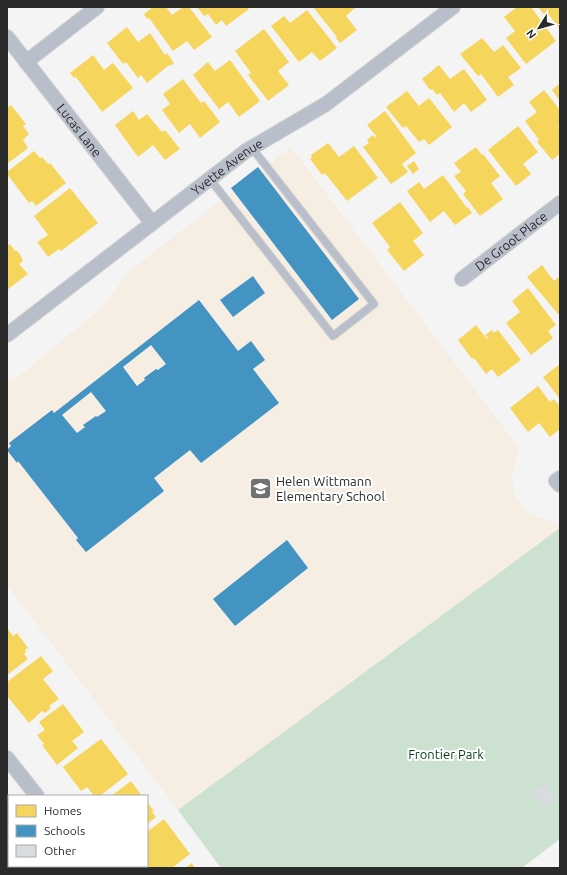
<svg xmlns="http://www.w3.org/2000/svg" width="567" height="875" viewBox="0 0 567 875" font-family="Ubuntu,sans-serif">
<rect width="100%" height="100%" fill="#f4f4f5"/>
<path fill="#f6ede3" d="M 291,147 L 519,448 L 512,478 L 515,497 L 529,514 L 560,524 L 560,528 L 178,810 L 7,585 L 7,382 L 15,379 L 103,307 L 129,271 Z"/>
<path fill="#cce1d0" d="M 560,528 L 560,839 L 522,868 L 221,868 L 178,810 Z"/>
<path fill="#f6d55c" d="M 153,7 L 166,7 L 172,15 L 183,7 L 189,7 L 212,37 L 194,50 L 187,41 L 173,51 L 149,18 L 147,19 L 144,14 Z
M 197,7 L 247,7 L 249,9 L 226,26 L 222,20 L 216,25 L 208,14 L 204,16 Z
M 313,7 L 356,7 L 346,16 L 357,30 L 340,43 L 336,38 L 337,37 Z
M 517,7 L 531,7 L 556,41 L 526,64 L 506,38 L 515,31 L 504,17 Z
M 538,7 L 560,7 L 560,29 L 549,15 L 546,17 Z
M 307,10 L 337,48 L 320,61 L 312,52 L 299,62 L 271,26 L 284,16 L 290,23 Z
M 127,27 L 138,42 L 150,33 L 165,55 L 167,53 L 174,63 L 170,66 L 169,65 L 147,83 L 141,75 L 138,78 L 126,62 L 123,64 L 107,43 Z
M 264,29 L 289,62 L 278,71 L 289,85 L 268,101 L 248,75 L 251,73 L 235,51 Z
M 482,38 L 494,52 L 503,45 L 521,68 L 508,77 L 514,85 L 498,97 L 481,74 L 478,76 L 460,54 Z
M 93,55 L 104,70 L 113,63 L 133,88 L 102,112 L 76,77 L 74,78 L 70,73 Z
M 230,60 L 260,101 L 239,117 L 228,102 L 219,109 L 193,75 L 208,62 L 215,71 Z
M 439,65 L 450,79 L 464,69 L 487,100 L 471,112 L 464,103 L 454,112 L 440,93 L 437,95 L 432,89 L 430,90 L 422,79 Z
M 183,79 L 201,103 L 204,101 L 220,122 L 200,138 L 190,124 L 179,133 L 162,110 L 170,104 L 163,94 Z
M 560,83 L 560,101 L 552,90 Z
M 544,90 L 560,110 L 560,125 L 558,127 L 560,130 L 560,154 L 552,160 L 537,142 L 539,140 L 525,121 L 537,112 L 529,102 Z
M 407,91 L 419,106 L 429,98 L 452,127 L 429,145 L 424,139 L 419,142 L 406,126 L 403,128 L 386,107 Z
M 11,105 L 26,124 L 23,126 L 29,134 L 23,140 L 28,148 L 7,164 L 7,108 Z
M 133,111 L 139,120 L 147,114 L 162,132 L 165,130 L 180,149 L 165,160 L 153,145 L 138,157 L 115,125 Z
M 385,111 L 416,153 L 402,164 L 408,172 L 391,184 L 363,147 L 369,143 L 367,140 L 373,135 L 375,138 L 376,136 L 367,125 Z
M 518,126 L 538,152 L 523,164 L 531,174 L 516,186 L 488,150 Z
M 328,143 L 339,157 L 354,146 L 378,178 L 347,201 L 325,173 L 322,175 L 310,159 L 312,157 L 311,155 Z
M 476,147 L 482,155 L 483,154 L 500,176 L 491,183 L 503,199 L 480,216 L 463,194 L 466,191 L 454,176 L 461,172 L 454,163 Z
M 34,151 L 40,158 L 42,157 L 48,164 L 50,163 L 66,183 L 36,206 L 32,201 L 29,203 L 7,174 L 7,172 Z
M 414,161 L 419,169 L 413,174 L 407,166 Z
M 443,175 L 467,208 L 468,207 L 472,213 L 455,225 L 444,211 L 430,222 L 407,191 L 419,182 L 424,189 Z
M 70,188 L 98,223 L 61,251 L 59,249 L 48,257 L 37,242 L 48,235 L 34,216 Z
M 400,202 L 423,233 L 413,241 L 424,255 L 404,271 L 387,250 L 390,247 L 372,223 Z
M 10,244 L 15,251 L 17,251 L 20,254 L 23,261 L 19,264 L 28,274 L 7,290 L 7,246 Z
M 542,265 L 554,281 L 560,276 L 560,313 L 558,314 L 527,277 Z
M 528,288 L 556,325 L 548,331 L 553,338 L 531,355 L 506,323 L 520,312 L 512,301 Z
M 476,325 L 487,339 L 488,338 L 485,335 L 492,330 L 494,333 L 498,330 L 521,360 L 498,377 L 492,369 L 486,374 L 474,358 L 472,359 L 458,340 Z
M 560,364 L 560,399 L 543,377 Z
M 538,386 L 550,402 L 554,399 L 560,407 L 560,429 L 550,437 L 539,423 L 528,432 L 510,408 Z
M 7,628 L 13,636 L 17,633 L 28,648 L 25,650 L 26,652 L 24,654 L 28,659 L 7,675 Z
M 41,656 L 53,671 L 43,679 L 59,699 L 49,706 L 51,708 L 45,713 L 42,711 L 29,723 L 7,696 L 7,682 Z
M 63,704 L 84,732 L 72,741 L 78,748 L 57,765 L 42,745 L 44,744 L 37,735 L 45,730 L 39,722 Z
M 101,739 L 128,774 L 100,796 L 94,796 L 87,787 L 81,791 L 63,767 Z
M 131,781 L 142,796 L 111,796 Z
M 147,802 L 154,811 L 152,812 L 156,817 L 147,824 Z
M 164,819 L 190,854 L 172,868 L 143,868 L 141,866 L 147,866 L 147,832 Z
M 9,850 L 9,866 L 50,866 L 51,868 L 7,868 L 7,851 Z
M 192,863 L 195,868 L 185,868 Z"/>
<path fill="#4393c3" fill-rule="evenodd" d="M 258,167 L 359,299 L 332,320 L 231,188 Z
M 253,276 L 265,293 L 233,317 L 220,300 Z
M 199,300 L 238,351 L 251,341 L 265,360 L 253,369 L 279,403 L 201,463 L 190,450 L 154,478 L 164,491 L 86,552 L 76,540 L 78,538 L 18,461 L 17,463 L 7,450 L 11,446 L 9,443 L 52,410 L 54,413 ZM 151,345 L 166,364 L 158,370 L 156,369 L 144,378 L 145,380 L 137,386 L 123,367 ZM 91,392 L 106,411 L 97,417 L 96,416 L 83,425 L 85,427 L 77,433 L 62,415 Z
M 287,540 L 308,568 L 235,626 L 213,599 Z"/>
<path fill="#d8dce0" d="M 544,784 L 556,798 L 544,808 L 532,793 Z"/>
<g fill="none" stroke-linecap="round" stroke-linejoin="round">
<defs>
<path id="service" d="M 210,179 L 333,336 L 374,304 L 252,148"/>
<g id="minor">
<path id="s1" d="M 7,37 L 152,223"/>
<path d="M 26,62 L 97,7"/>
<path id="s2" d="M 462,279 L 560,203"/>
<path id="s3" d="M 7,335 L 246,151 L 326,104 L 453,7"/>
<path d="M 560,478 L 556,481 L 560,485"/>
<path d="M 7,758 L 37,796"/>
<path d="M 92,866 L 93,868"/>
</g>
</defs>
<use href="#service" stroke="#d0d0d1" stroke-width="9"/>
<use href="#minor" stroke="#d0d0d1" stroke-width="16"/>
<use href="#service" stroke="#b8bfca" stroke-width="7"/>
<use href="#minor" stroke="#b8bfca" stroke-width="14"/>
</g>
<defs>
<symbol id="school-square" viewBox="-11 -11 22 22"><rect x="-9" y="-9" width="18" height="18" rx="4" fill="#717172" stroke="#fff"/><path d="M0-5L7-2L0 1L-7-2ZM-4 1L0 2.5L4 1V4Q0 6-4 4Z" fill="#fff"/></symbol>
</defs>
<g fill-rule="evenodd">
<use href="#school-square" x="248" y="476" width="25" height="25"/>
</g>
<g text-anchor="middle" stroke-width="4" stroke-linejoin="round" paint-order="stroke">
<g font-size="13" fill="#2a2a2b" stroke="#fff">
<text dy="5" stroke="none"><textPath href="#s1" startOffset="118">Lucas Lane</textPath></text>
<text dy="5" stroke="none"><textPath href="#s3" startOffset="277">Yvette Avenue</textPath></text>
<text dy="5" stroke="none"><textPath href="#s2" startOffset="62">De Groot Place</textPath></text>
</g>
<g font-size="13" fill="#2a2a2b" stroke="#fff" text-anchor="start">
<text x="276" y="486">Helen Wittmann<tspan x="276" dy="15">Elementary School</tspan></text>
</g>
<g font-size="13" fill="#033a17" stroke="#fff">
<text x="446" y="759">Frontier Park</text>
</g>
</g>
<rect width="567" height="875" fill="none" stroke="#2a2a2b" stroke-width="16"/>
<rect x="8" y="795" width="140" height="72" fill="#ffffff" stroke="#aaaaaa"/>
<rect x="16" y="805" width="20" height="12" fill="#f6d55c" stroke="#aaaaaa"/>
<text x="44" y="815" font-size="12" fill="#2a2a2b">Homes</text>
<rect x="16" y="825" width="20" height="12" fill="#4393c3" stroke="#aaaaaa"/>
<text x="44" y="835" font-size="12" fill="#2a2a2b">Schools</text>
<rect x="16" y="845" width="20" height="12" fill="#d8dce0" stroke="#aaaaaa"/>
<text x="44" y="855" font-size="12" fill="#2a2a2b">Other</text>
<g transform="translate(539 28) rotate(233)" stroke="#ffffff" stroke-width="3" paint-order="stroke">
<path d="M0-3L7 15L0 10L-7 15Z" fill="#2a2a2b"/>
<text y="-6" font-size="11" font-weight="bold" text-anchor="middle" fill="#2a2a2b">N</text>
</g>
</svg>
